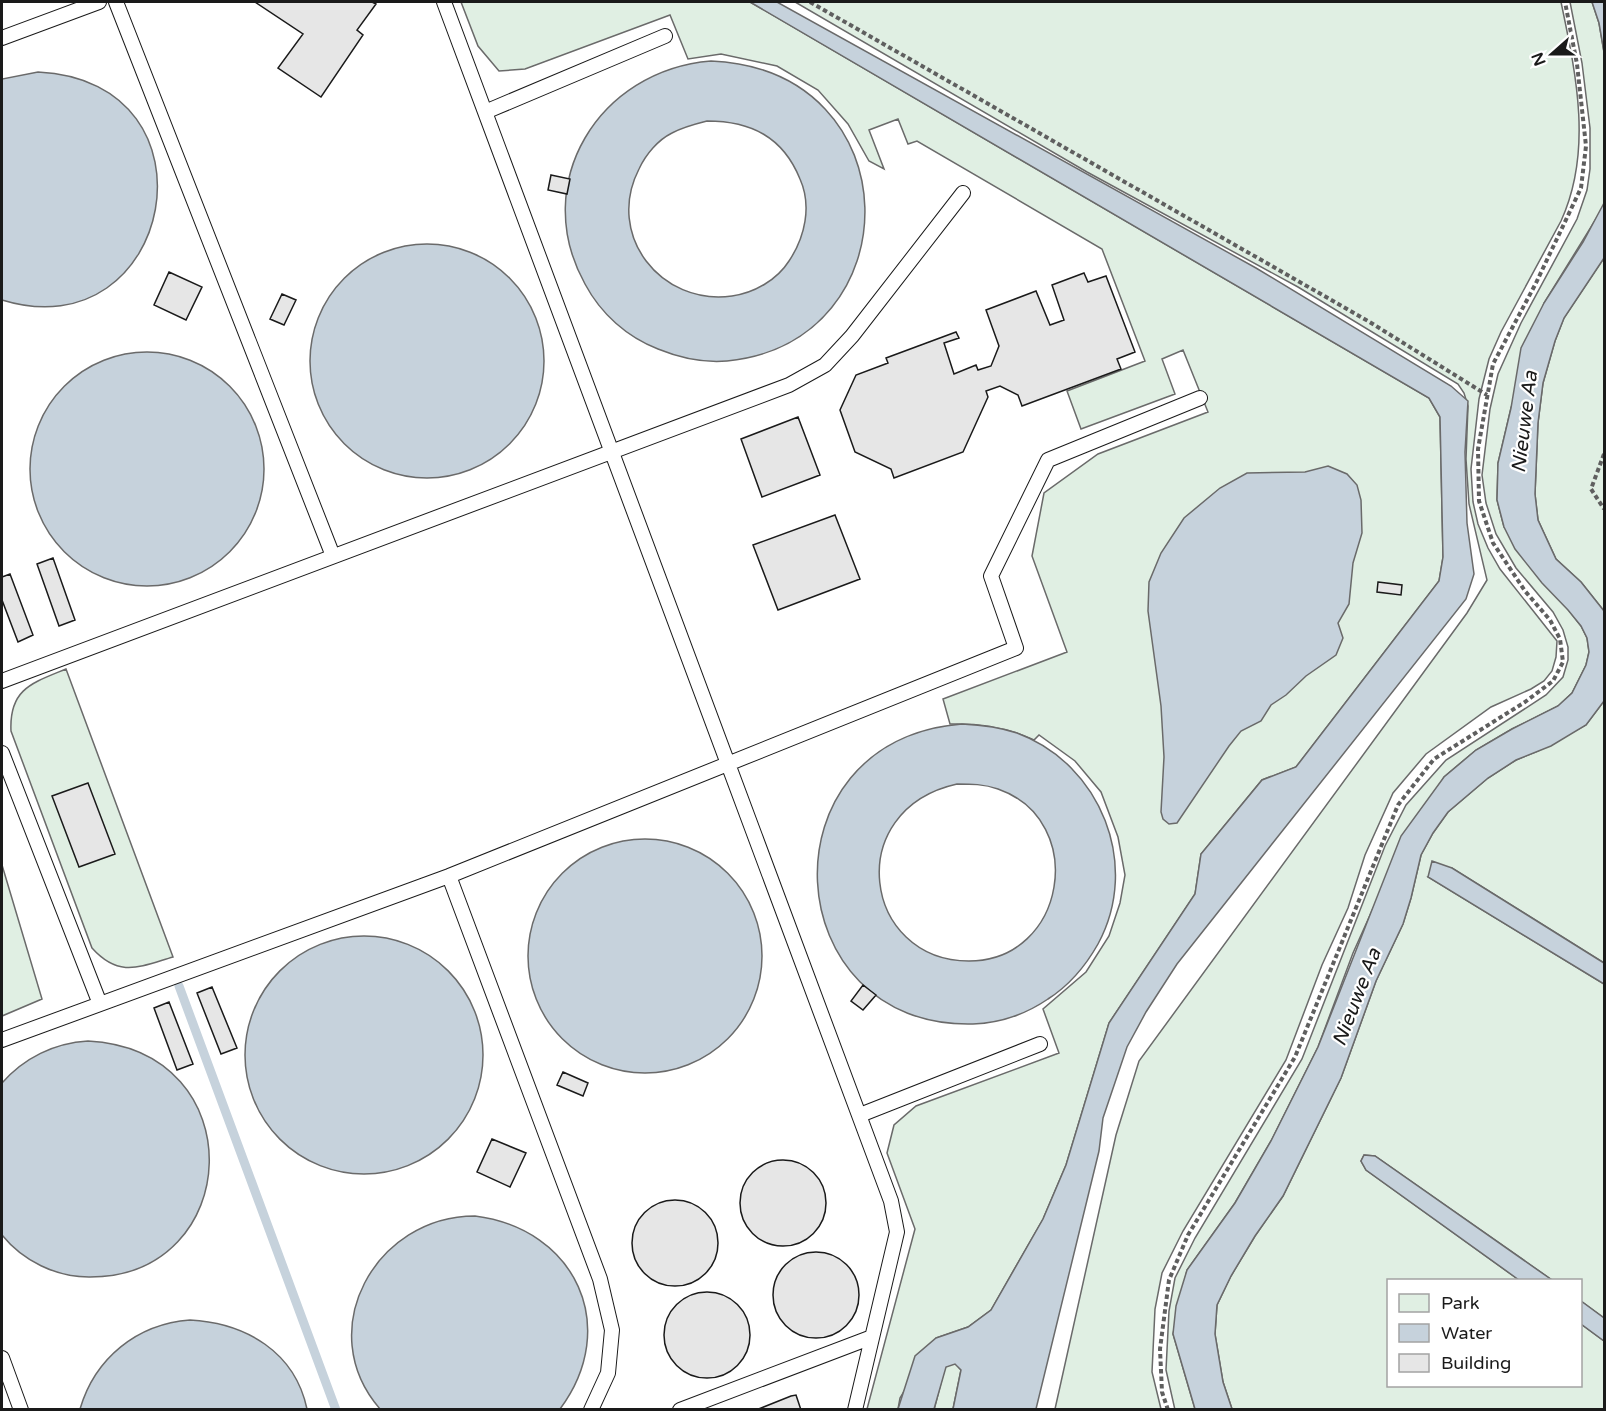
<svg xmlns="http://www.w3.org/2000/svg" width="1606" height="1411" viewBox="0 0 1606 1411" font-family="'Varela Round',sans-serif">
<rect width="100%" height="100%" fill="#fff"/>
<path fill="#e0efe3" stroke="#6a6a6a" stroke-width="1.5" d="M 461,2 L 750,2 L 1429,398 L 1440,417 L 1443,557 L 1439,581 L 1296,767 L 1262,780 L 1201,854 L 1195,894 L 1109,1023 L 1066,1165 L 1043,1219 L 991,1310 L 968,1327 L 936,1338 L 900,1398 L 898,1409 L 867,1409 L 915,1229 L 887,1153 L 894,1125 L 916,1106 L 1059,1053 L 1043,1009 L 1086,972 L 1109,936 L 1120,903 L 1125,875 L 1118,837 L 1101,792 L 1075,761 L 1039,735 L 1034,740 C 1007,727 981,723 950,724 L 943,699 L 1067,652 L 1032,556 L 1044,493 L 1098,454 L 1208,412 L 1183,350 L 1162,359 L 1175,394 L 1081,429 L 1067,391 L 1145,361 L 1102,249 L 917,141 L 908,144 L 898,119 L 869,130 L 884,169 L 869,161 L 848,124 L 818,90 L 777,66 L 721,54 L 688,59 L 670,15 L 525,69 L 499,71 L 478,46 Z
M 795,2 L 1561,2 C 1576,74 1593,151 1561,221 L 1501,332 L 1489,359 L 1479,399 L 1471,469 L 1473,502 L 1478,524 L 1488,548 L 1500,569 L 1557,641 L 1556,657 L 1552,671 L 1544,681 L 1531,689 L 1491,707 L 1426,754 L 1393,793 L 1365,855 L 1348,908 L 1322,965 L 1286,1060 L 1183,1231 L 1162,1273 L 1155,1309 L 1152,1372 L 1161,1409 L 1055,1409 L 1116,1135 L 1139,1061 L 1467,613 L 1487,580 L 1469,504 L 1466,459 L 1468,406 L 1464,393 L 1458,384 L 1298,287 L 1087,172 Z
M 1570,2 L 1592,2 L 1599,23 L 1604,52 L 1604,206 L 1544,303 L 1511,408 L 1498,463 L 1497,500 L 1504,527 L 1581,626 L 1587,638 L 1589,652 L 1586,665 L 1572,693 L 1558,706 L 1512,729 L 1476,750 L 1444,777 L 1375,904 L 1353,953 L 1318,1047 L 1271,1141 L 1235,1203 L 1187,1270 L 1173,1334 L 1195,1409 L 1175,1410 L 1166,1370 L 1169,1311 L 1175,1278 L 1195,1238 L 1302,1059 L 1385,846 L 1406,805 L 1446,760 L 1546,695 L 1563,677 L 1568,660 L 1568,647 L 1563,630 L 1553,612 L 1516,568 L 1496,534 L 1486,503 L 1482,475 L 1490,409 L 1498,374 L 1521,323 L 1577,219 L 1587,190 L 1590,169 L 1590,128 L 1582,63 Z
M 1604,258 L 1604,611 L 1581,582 L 1556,559 L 1538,520 L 1535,494 L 1538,423 L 1543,383 L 1555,341 L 1564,318 Z
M 66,669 L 173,957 C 139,967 119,978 92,948 L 11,731 C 9,689 32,683 66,669 Z
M 1604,701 L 1604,963 L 1452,868 L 1428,877 L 1604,984 L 1604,1318 L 1581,1301 L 1580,1280 L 1552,1280 L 1375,1156 L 1364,1155 L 1361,1161 L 1366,1170 L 1519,1280 L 1388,1280 L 1388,1386 L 1580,1386 L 1581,1324 L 1604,1341 L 1604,1409 L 1232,1409 L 1223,1382 L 1215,1334 L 1217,1305 L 1231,1276 L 1255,1236 L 1283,1196 L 1341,1078 L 1376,981 L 1403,924 L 1411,898 L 1421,855 L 1433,833 L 1448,812 L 1488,778 L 1516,760 L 1538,751 L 1586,725 Z
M 2,865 L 42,999 L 2,1016 Z
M 950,1364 L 956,1364 L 961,1370 L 953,1409 L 934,1410 L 944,1371 L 946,1366 Z"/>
<path fill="#c6d2dc" stroke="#6a6a6a" stroke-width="1.5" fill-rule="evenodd" d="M 750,2 L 777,2 L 1256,268 L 1451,386 L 1468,401 L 1465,452 L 1467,523 L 1474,574 L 1466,599 L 1177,964 L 1146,1012 L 1127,1047 L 1103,1118 L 1099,1151 L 1036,1409 L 953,1409 L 961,1370 L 955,1364 L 946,1367 L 934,1409 L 898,1409 L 915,1356 L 936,1338 L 968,1327 L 991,1310 L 1043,1219 L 1066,1165 L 1109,1023 L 1195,894 L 1201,854 L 1262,780 L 1296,767 L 1439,581 L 1443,557 L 1440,417 L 1429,398 Z
M 1592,2 L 1604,2 L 1604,52 L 1599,23 Z
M 711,61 C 914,70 913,343 727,361 C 703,363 680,358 658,349 C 627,337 601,314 585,284 C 529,183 599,70 711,61 ZM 707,121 C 751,121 783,137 800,179 C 812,206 805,237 789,261 C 777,280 754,293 732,296 C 661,306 605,235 639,169 C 646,154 658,140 672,133 C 683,127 695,124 707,121 Z
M 38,72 C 227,81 174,353 2,300 L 2,79 Z
M 1604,203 L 1604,258 L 1564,318 L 1555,341 L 1543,383 L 1538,423 L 1535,494 L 1538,520 L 1556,559 L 1581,582 L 1604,611 L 1604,701 L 1586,725 L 1551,746 L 1516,760 L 1488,778 L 1448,812 L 1433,833 L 1421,855 L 1411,898 L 1403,924 L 1376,981 L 1341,1078 L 1283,1196 L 1255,1236 L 1231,1276 L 1217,1305 L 1215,1334 L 1223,1382 L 1232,1409 L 1195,1409 L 1173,1334 L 1176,1306 L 1187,1270 L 1235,1203 L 1271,1141 L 1318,1047 L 1401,836 L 1444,777 L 1476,750 L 1512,729 L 1558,706 L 1572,693 L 1586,665 L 1589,652 L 1587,638 L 1581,626 L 1568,610 L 1542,583 L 1515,549 L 1504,527 L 1497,500 L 1498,463 L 1511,408 L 1521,348 L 1544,303 L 1583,242 Z
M310 361a117 117 0 1 1 234 0a117 117 0 1 1-234 0Z
M30 469a117 117 0 1 1 234 0a117 117 0 1 1-234 0Z
M 1328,466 L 1347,474 L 1357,485 L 1361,500 L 1362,533 L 1353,563 L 1349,604 L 1338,623 L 1343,638 L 1336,655 L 1306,676 L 1286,695 L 1271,705 L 1261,721 L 1241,731 L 1229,746 L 1177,823 L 1169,824 L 1163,819 L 1161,812 L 1164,757 L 1161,706 L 1148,611 L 1149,582 L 1161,553 L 1184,518 L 1220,488 L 1247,473 L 1305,472 Z
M 962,724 C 981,725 999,727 1017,733 C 1101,764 1141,865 1098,944 C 1085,967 1070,985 1048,999 C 1026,1014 1000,1023 973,1024 C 776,1029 759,740 962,724 ZM 957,784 C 971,784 984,784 998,789 C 1089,821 1066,961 969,961 C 863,961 841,810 957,784 Z
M528 956a117 117 0 1 1 234 0a117 117 0 1 1-234 0Z
M 1432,861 L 1452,868 L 1604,963 L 1604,984 L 1428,877 Z
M245 1055a119 119 0 1 1 238 0a119 119 0 1 1-238 0Z
M 88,1041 C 255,1050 244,1278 89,1277 C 56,1277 23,1261 2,1235 L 2,1083 C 24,1058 54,1043 88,1041 Z
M 1364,1155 L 1375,1156 L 1552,1280 L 1519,1280 L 1366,1170 L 1361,1161 Z
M 475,1216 C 576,1229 621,1327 560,1409 L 380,1409 C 312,1331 375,1216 475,1216 Z
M 1581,1301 L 1604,1318 L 1604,1341 L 1581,1324 Z
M 190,1320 C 246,1323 295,1352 307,1409 L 80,1409 C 95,1358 137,1324 190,1320 Z"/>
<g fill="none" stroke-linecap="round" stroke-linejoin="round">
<path stroke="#c6d2dc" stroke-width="9" d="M 179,986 L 336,1410"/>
</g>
<path fill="#e6e6e6" stroke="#1a1a1a" stroke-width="1.5" d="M 255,2 L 372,2 L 376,4 L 357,30 L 363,35 L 321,97 L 278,68 L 303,34 Z
M 551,175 L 570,179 L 567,194 L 548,190 Z
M 169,272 L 202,287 L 186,320 L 154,305 Z
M 1084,273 L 1088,282 L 1106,276 L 1135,352 L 1117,359 L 1121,369 L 1022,406 L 1018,395 L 1000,386 L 986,391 L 988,397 L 963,452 L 894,478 L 891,469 L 855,452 L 840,410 L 856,375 L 888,363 L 886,358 L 956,332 L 959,338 L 944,343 L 954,374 L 976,365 L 978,370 L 991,366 L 999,346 L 986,310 L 1036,291 L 1050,325 L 1064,320 L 1052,285 Z
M 282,294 L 296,300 L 284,325 L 270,319 Z
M 798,417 L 820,475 L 762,497 L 741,439 Z
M 835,515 L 860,579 L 778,610 L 753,545 Z
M 53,558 L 75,620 L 59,626 L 37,564 Z
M 10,574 L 33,635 L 18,642 L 2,600 L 2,577 Z
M 1378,582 L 1402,585 L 1401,595 L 1377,592 Z
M 88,783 L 115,854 L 79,867 L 52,796 Z
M 863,985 L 876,995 L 863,1010 L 851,1001 Z
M 212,987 L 237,1048 L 221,1054 L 197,993 Z
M 169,1002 L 193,1064 L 177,1070 L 154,1008 Z
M 563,1072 L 588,1083 L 583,1096 L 557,1085 Z
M 492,1139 L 526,1153 L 510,1187 L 477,1172 Z
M740 1203a43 43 0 1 1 86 0a43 43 0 1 1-86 0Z
M632 1243a43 43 0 1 1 86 0a43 43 0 1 1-86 0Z
M773 1295a43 43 0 1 1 86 0a43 43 0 1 1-86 0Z
M664 1335a43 43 0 1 1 86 0a43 43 0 1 1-86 0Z
M 796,1395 L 801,1410 L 756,1410 L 791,1396 Z"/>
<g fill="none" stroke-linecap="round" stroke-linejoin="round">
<defs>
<path id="service" d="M 116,2 L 333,556
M 444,2 L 891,1201 L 897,1232 L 855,1410
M 2,38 L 99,2
M 485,112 L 665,36
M 2,681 L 789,385 L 825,365 L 852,336 L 963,193
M 2,753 L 100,1004
M 449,876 L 600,1279 L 612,1330 L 608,1373 L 591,1410
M 2,1040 L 449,876 L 1016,648 L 991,576 L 1048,460 L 1200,398
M 860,1115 L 1040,1044
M 2,1358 L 21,1410
M 680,1410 L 872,1337"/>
</defs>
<use href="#service" stroke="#1a1a1a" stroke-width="16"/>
<path stroke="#5f5f5f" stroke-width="4" stroke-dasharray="4.5 3" stroke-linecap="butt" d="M 810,2 L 1368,321 L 1487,395
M 1604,454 L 1591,489 L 1604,509
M 1168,1410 L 1162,1392 L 1160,1349 L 1169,1280 L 1188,1235 L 1295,1057 L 1398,805 L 1434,759 L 1525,702 L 1553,681 L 1563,662 L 1560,639 L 1550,620 L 1525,591 L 1493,543 L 1479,501 L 1478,449 L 1493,364 L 1536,283 L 1581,188 L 1586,146 L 1577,64 L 1565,2"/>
<use href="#service" stroke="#fff" stroke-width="14"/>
</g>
<g text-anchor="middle" stroke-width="4.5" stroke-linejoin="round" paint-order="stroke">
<g font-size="20" font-style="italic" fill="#1a1a1a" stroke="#fff">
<text transform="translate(1524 422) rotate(-83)" y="7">Nieuwe Aa</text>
<text transform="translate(1356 997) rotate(-69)" y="7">Nieuwe Aa</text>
</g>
</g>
<rect width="1606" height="1411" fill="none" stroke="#1a1a1a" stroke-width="6"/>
<rect x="1387" y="1279" width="195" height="108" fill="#ffffff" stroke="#a3a3a3" stroke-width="1.5"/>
<rect x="1399" y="1294" width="30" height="18" fill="#e0efe3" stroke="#a3a3a3" stroke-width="1.5"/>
<text x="1441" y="1309" font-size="18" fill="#1a1a1a">Park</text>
<rect x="1399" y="1324" width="30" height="18" fill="#c6d2dc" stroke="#a3a3a3" stroke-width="1.5"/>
<text x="1441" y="1339" font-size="18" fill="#1a1a1a">Water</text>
<rect x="1399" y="1354" width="30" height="18" fill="#e6e6e6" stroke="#a3a3a3" stroke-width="1.5"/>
<text x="1441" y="1369" font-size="18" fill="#1a1a1a">Building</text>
<g transform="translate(1552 54) rotate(249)" stroke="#ffffff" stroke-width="4.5" paint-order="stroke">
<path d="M0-4.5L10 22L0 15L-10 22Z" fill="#1a1a1a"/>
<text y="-9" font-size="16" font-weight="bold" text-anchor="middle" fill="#1a1a1a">N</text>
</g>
</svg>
